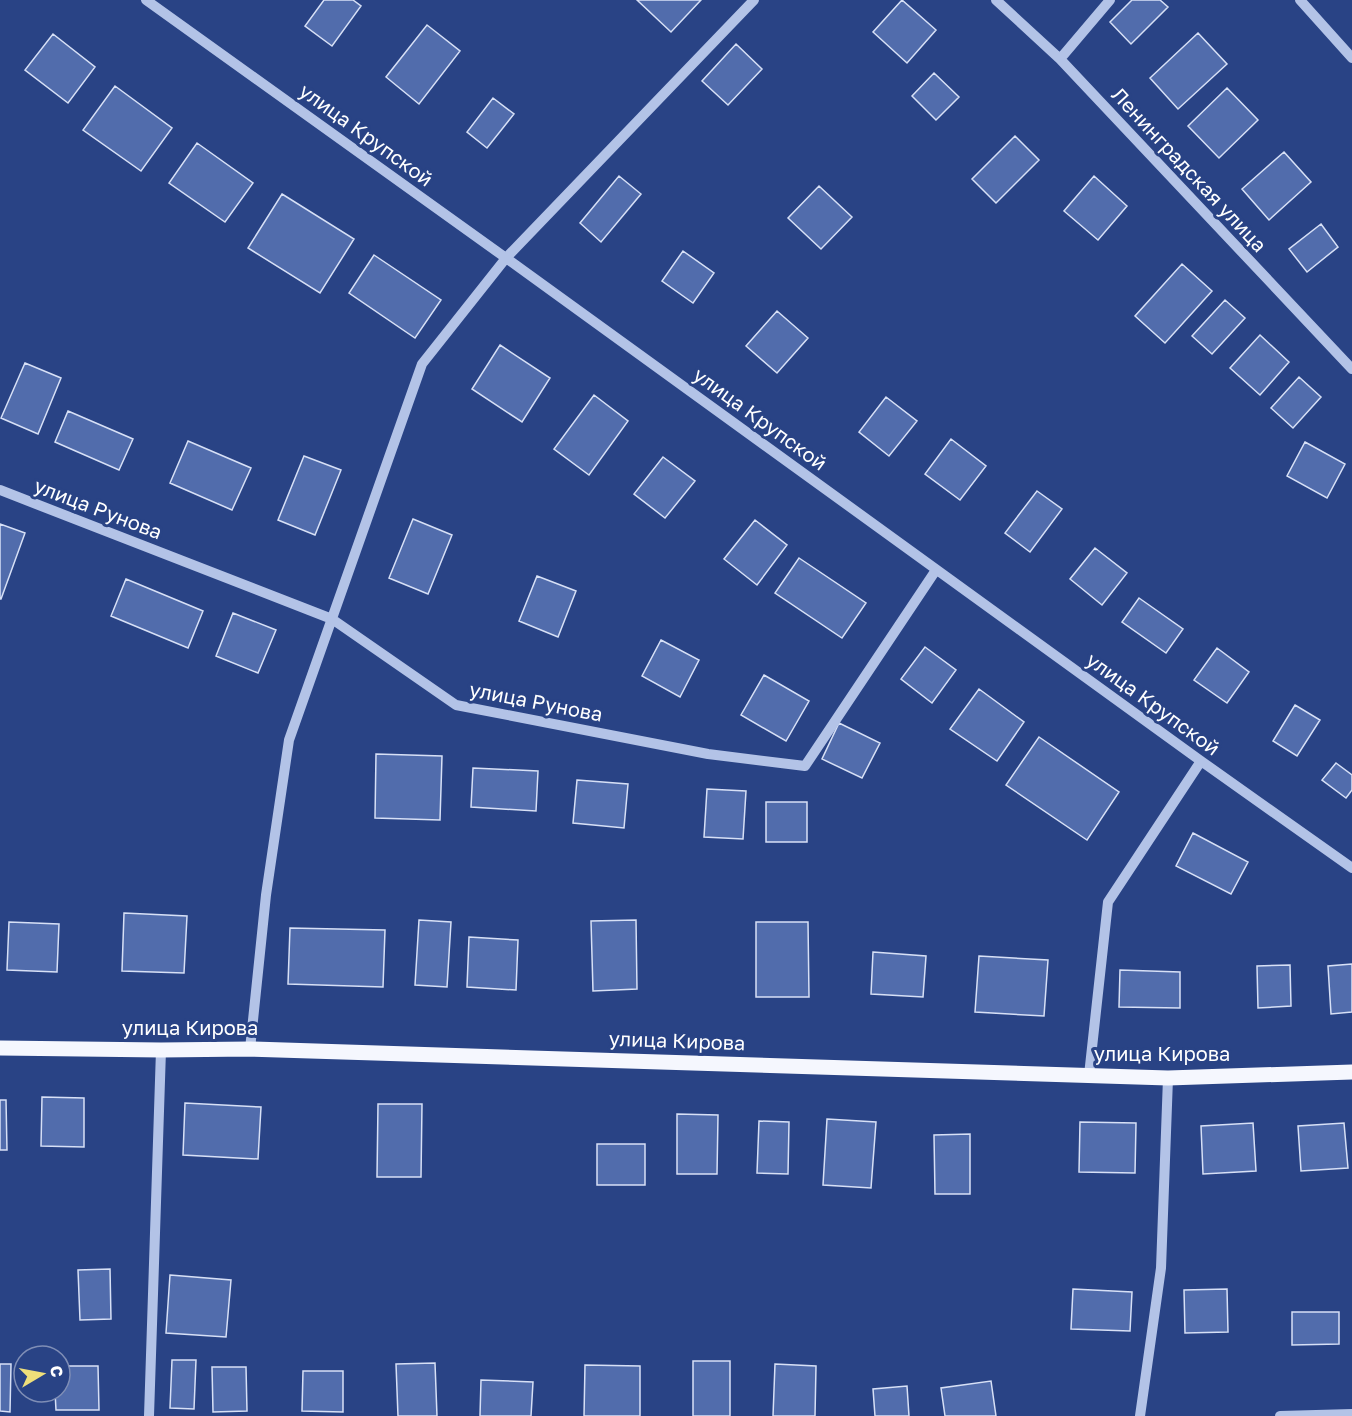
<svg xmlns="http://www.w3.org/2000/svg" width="1352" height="1416" viewBox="0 0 1352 1416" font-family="'Golos Text',sans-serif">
<rect width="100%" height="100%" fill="#294385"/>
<path fill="#516cac" stroke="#d7e0f6" stroke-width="1.5" d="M 324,0 L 353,0 L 361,6 L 332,46 L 305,26 Z
M 637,0 L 701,0 L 671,32 Z
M 902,0 L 936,30 L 907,63 L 873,32 Z
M 1132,0 L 1160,0 L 1168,7 L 1131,44 L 1110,22 Z
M 427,25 L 460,51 L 419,104 L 386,77 Z
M 1198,33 L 1227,64 L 1178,109 L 1150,78 Z
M 53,34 L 95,67 L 68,103 L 25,70 Z
M 736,44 L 762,69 L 728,105 L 702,81 Z
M 934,73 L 959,97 L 936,120 L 912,96 Z
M 115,86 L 172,128 L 141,171 L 83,130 Z
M 1227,88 L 1258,120 L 1219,158 L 1188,126 Z
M 493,98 L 514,114 L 487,148 L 467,132 Z
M 1015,136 L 1039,160 L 996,203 L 972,179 Z
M 197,143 L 253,183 L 225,222 L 169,183 Z
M 1284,152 L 1311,182 L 1269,220 L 1242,189 Z
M 619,176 L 641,194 L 601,242 L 580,223 Z
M 1094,176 L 1127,206 L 1098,240 L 1064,211 Z
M 819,186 L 852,217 L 821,249 L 788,218 Z
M 282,194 L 354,239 L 320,293 L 248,248 Z
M 1321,224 L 1338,247 L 1307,272 L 1289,249 Z
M 683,251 L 714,273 L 693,303 L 662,281 Z
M 374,255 L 441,300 L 415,338 L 349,293 Z
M 1182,264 L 1212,291 L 1165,343 L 1135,316 Z
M 1225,300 L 1245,318 L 1212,354 L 1192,336 Z
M 777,311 L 808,338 L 777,373 L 746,346 Z
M 1260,335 L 1289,362 L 1260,395 L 1230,368 Z
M 500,345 L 550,378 L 522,422 L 472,389 Z
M 25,363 L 61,378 L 38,434 L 1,418 Z
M 1299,377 L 1321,397 L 1293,428 L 1271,408 Z
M 594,395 L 628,421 L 589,475 L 554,449 Z
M 886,397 L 917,421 L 889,456 L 859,432 Z
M 68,411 L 133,439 L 119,470 L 55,442 Z
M 951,439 L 986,466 L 960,500 L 925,474 Z
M 188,441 L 251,468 L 232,510 L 170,483 Z
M 1305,442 L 1345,464 L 1327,498 L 1287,476 Z
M 304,456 L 341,470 L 315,535 L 278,520 Z
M 663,457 L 695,481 L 665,518 L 634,494 Z
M 1037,491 L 1062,509 L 1030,552 L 1005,533 Z
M 413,519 L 452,535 L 428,594 L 389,578 Z
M 755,520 L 787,545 L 757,585 L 724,559 Z
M 0,524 L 25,533 L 1,599 L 0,599 Z
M 1095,548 L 1127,573 L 1102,605 L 1070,579 Z
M 799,558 L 866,603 L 842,638 L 775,593 Z
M 537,576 L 576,591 L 558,637 L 519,621 Z
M 126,579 L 203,611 L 188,648 L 111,616 Z
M 1139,598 L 1183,629 L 1166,653 L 1122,622 Z
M 233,613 L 276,630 L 258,673 L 216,656 Z
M 661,640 L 699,660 L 680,697 L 642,676 Z
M 925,647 L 956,670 L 932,703 L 901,679 Z
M 1217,648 L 1249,672 L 1227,703 L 1194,680 Z
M 764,675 L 809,701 L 786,741 L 741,715 Z
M 979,689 L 1024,722 L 997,761 L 950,729 Z
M 1295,705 L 1320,720 L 1297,756 L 1273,741 Z
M 839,723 L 880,743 L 862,778 L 822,759 Z
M 1039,737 L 1119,792 L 1087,840 L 1006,785 Z
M 376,754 L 442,756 L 440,820 L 375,818 Z
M 1336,763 L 1352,775 L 1352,790 L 1346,798 L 1322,780 Z
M 473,768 L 538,771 L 536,811 L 471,807 Z
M 577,780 L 628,784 L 624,828 L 573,823 Z
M 707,789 L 746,791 L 743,839 L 704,837 Z
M 766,802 L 807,802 L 807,842 L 766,842 Z
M 1193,833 L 1248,862 L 1231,894 L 1176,866 Z
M 124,913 L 187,916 L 184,973 L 122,971 Z
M 419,920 L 451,922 L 447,987 L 415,985 Z
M 636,920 L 637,989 L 593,991 L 591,921 Z
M 9,922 L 59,924 L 57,972 L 7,970 Z
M 756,922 L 808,922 L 809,997 L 756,997 Z
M 290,928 L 385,930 L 383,987 L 288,984 Z
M 469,937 L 518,940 L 516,990 L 467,987 Z
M 873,952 L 926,956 L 923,997 L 871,994 Z
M 979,956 L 1048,960 L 1044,1016 L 975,1012 Z
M 1352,964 L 1352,1012 L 1331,1014 L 1328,966 Z
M 1290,965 L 1291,1006 L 1258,1008 L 1257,966 Z
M 1120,970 L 1180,972 L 1180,1008 L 1119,1007 Z
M 42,1097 L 84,1098 L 84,1147 L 41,1146 Z
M 0,1100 L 6,1100 L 7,1150 L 0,1150 Z
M 185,1103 L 261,1107 L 258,1159 L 183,1155 Z
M 378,1104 L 422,1104 L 421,1177 L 377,1177 Z
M 677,1114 L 718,1115 L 717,1174 L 677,1174 Z
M 827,1119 L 876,1122 L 871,1188 L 823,1185 Z
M 759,1121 L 789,1122 L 788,1174 L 757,1173 Z
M 1080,1122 L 1136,1123 L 1135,1173 L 1079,1172 Z
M 1253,1123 L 1256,1171 L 1203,1174 L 1201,1126 Z
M 1344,1123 L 1348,1168 L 1301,1171 L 1298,1126 Z
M 970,1134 L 970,1194 L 935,1194 L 934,1135 Z
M 597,1144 L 645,1144 L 645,1185 L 597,1185 Z
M 110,1269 L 111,1319 L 80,1320 L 78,1270 Z
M 170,1275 L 231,1280 L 226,1337 L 166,1333 Z
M 1073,1289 L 1132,1292 L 1130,1331 L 1071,1329 Z
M 1227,1289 L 1228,1332 L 1185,1333 L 1184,1290 Z
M 1292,1312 L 1339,1312 L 1339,1344 L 1292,1345 Z
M 172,1360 L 196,1360 L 194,1409 L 170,1408 Z
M 693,1361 L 730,1361 L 730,1416 L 693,1416 Z
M 435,1363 L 437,1416 L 398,1416 L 396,1364 Z
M 0,1364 L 11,1364 L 10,1412 L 0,1411 Z
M 775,1364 L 816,1366 L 815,1416 L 773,1416 Z
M 585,1365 L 640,1366 L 640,1416 L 584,1416 Z
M 60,1366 L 98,1366 L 99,1410 L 56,1410 L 55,1392 L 60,1392 Z
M 212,1367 L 246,1367 L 247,1411 L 213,1412 Z
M 303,1371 L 343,1371 L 343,1412 L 302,1411 Z
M 481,1380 L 533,1382 L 531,1416 L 480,1416 Z
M 991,1381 L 996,1416 L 945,1416 L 941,1388 Z
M 907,1386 L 909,1416 L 875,1416 L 873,1389 Z"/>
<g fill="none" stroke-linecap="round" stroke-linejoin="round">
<path stroke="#b3c3e7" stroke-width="10" d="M 146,0 L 506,258 L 1201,761 L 1352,868
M 996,0 L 1060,59 L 1352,369
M 1300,0 L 1352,58
M 1060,59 L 1110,0
M 0,490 L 332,619 L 456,705 L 708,754 L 805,766 L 936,570
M 250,1049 L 266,895 L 289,740 L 422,364 L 506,258 L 754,0
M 1089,1075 L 1108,902 L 1201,761
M 149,1416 L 161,1050
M 1140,1416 L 1161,1268 L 1168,1078
M 1280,1416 L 1352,1414"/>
<path stroke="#f5f7fe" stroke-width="15" d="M 0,1048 L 161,1050 L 250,1049 L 1168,1078 L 1352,1072"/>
</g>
<g text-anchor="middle" stroke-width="6" stroke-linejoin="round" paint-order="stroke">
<g font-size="20" fill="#fff" stroke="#294385">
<text transform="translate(366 135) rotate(36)" y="7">улица Крупской</text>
<text transform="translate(1189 170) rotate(47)" y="7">Ленинградская улица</text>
<text transform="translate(760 419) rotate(36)" y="7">улица Крупской</text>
<text transform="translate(98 509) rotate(21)" y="7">улица Рунова</text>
<text transform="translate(536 702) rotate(11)" y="7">улица Рунова</text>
<text transform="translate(1153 704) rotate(36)" y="7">улица Крупской</text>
<text x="190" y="1035">улица Кирова</text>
<text transform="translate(677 1041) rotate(2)" y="7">улица Кирова</text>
<text x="1162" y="1061">улица Кирова</text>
</g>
</g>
<g transform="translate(42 1374) rotate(80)"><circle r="28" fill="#294385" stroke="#7f8eb6" stroke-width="1.5"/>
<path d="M0-4.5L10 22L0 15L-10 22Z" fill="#efdf7a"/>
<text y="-9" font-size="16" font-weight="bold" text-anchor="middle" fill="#ffffff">С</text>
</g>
</svg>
